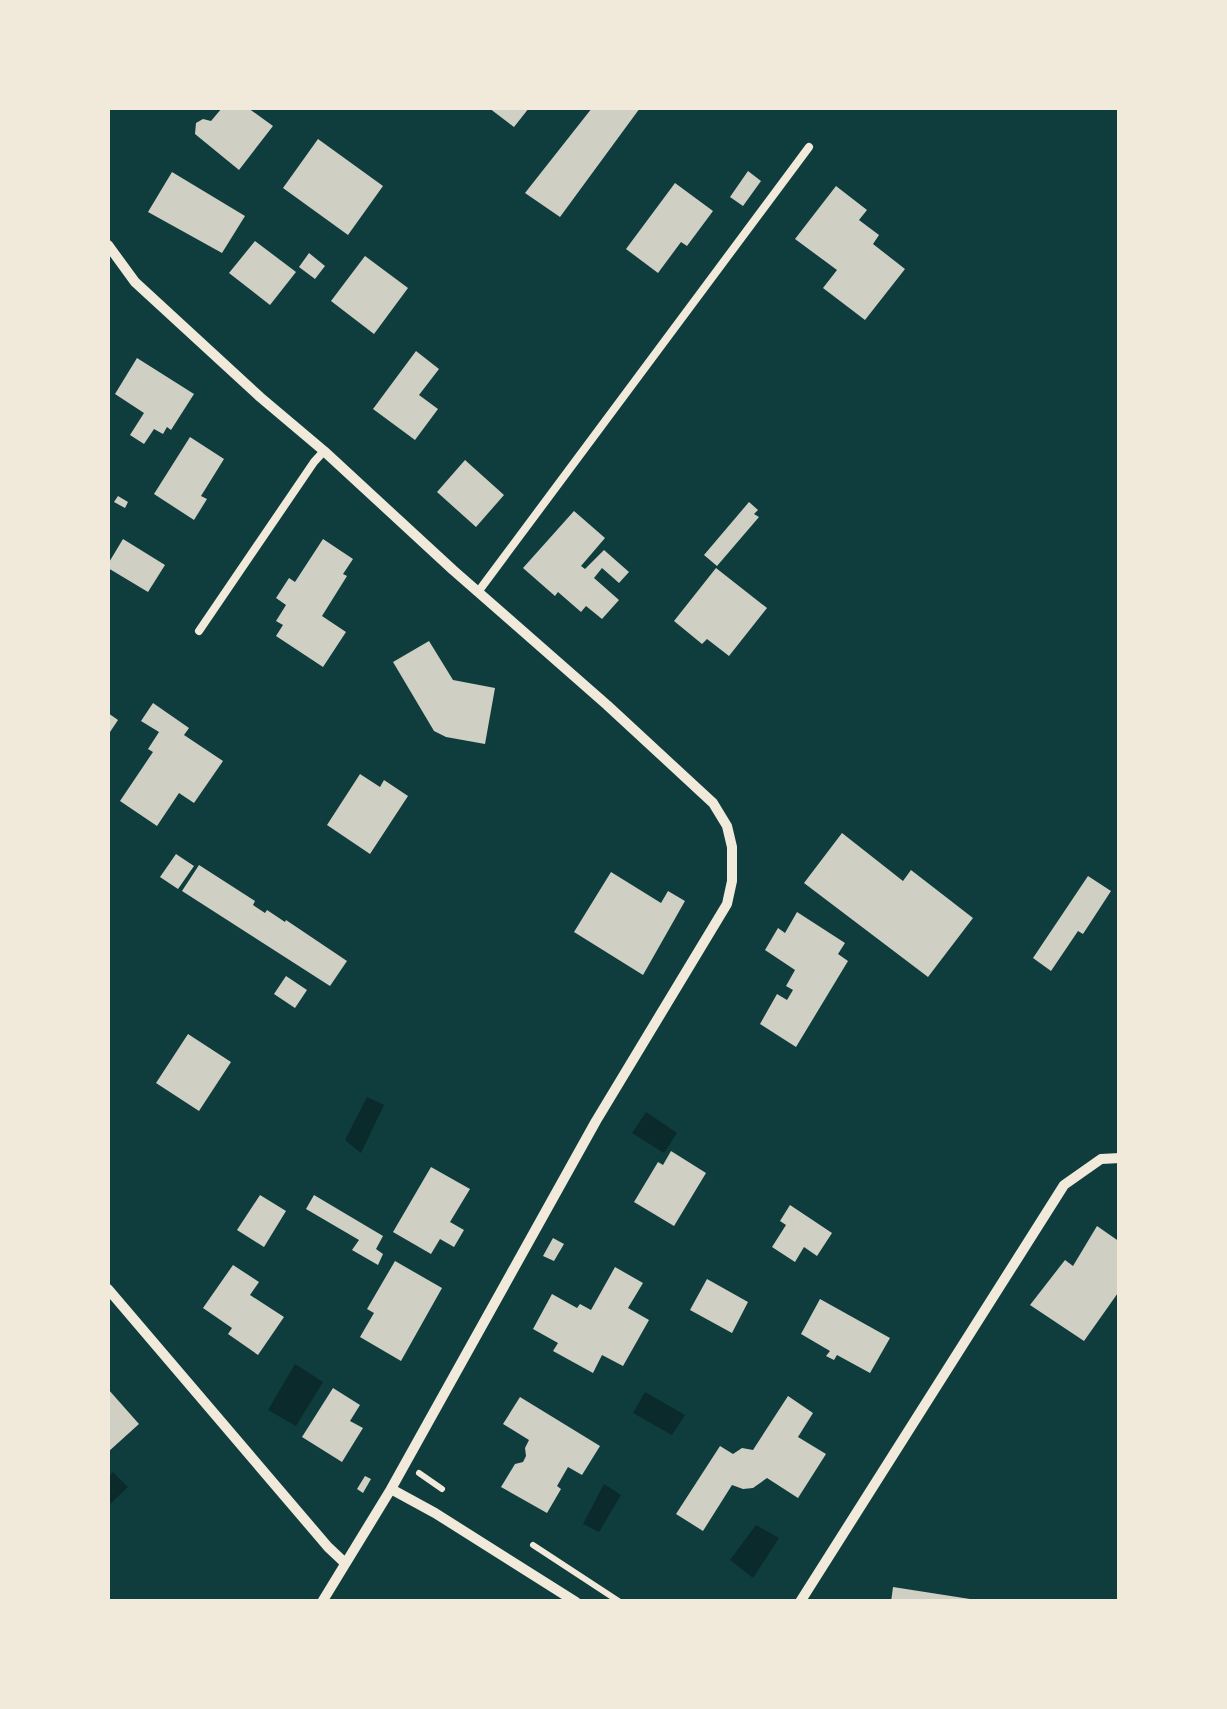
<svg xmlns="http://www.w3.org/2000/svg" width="1227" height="1709" viewBox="0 0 1227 1709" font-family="'Exo 2',sans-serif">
<rect width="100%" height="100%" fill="#0f3d3e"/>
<path fill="#0a2a2b" d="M 367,1097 L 384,1105 L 361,1153 L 345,1140 Z
M 646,1112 L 677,1133 L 664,1153 L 632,1133 Z
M 295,1364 L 323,1382 L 296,1426 L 268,1410 Z
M 645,1392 L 685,1415 L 672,1435 L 633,1413 Z
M 113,1472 L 128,1487 L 108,1506 L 108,1478 Z
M 604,1484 L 621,1495 L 599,1532 L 583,1524 Z
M 756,1525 L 779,1538 L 753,1578 L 730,1560 Z"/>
<path fill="#cfcfc3" d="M 222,108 L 248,108 L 273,126 L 239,170 L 195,134 L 196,123 L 203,119 L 211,121 Z
M 489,108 L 529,108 L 514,127 Z
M 592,108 L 640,108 L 560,217 L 525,193 Z
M 318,139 L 383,186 L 348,235 L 283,188 Z
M 748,171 L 761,181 L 743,206 L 730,197 Z
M 172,172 L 245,216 L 222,253 L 148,212 Z
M 675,183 L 713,211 L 687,246 L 681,242 L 658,273 L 626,249 Z
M 836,186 L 867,210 L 859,220 L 879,235 L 873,244 L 905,269 L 865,320 L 823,288 L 837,270 L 795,239 Z
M 255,241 L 296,272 L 270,305 L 229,273 Z
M 309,253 L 325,266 L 315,279 L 299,267 Z
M 365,256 L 408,288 L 374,334 L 331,301 Z
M 416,351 L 439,369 L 419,395 L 438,409 L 415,440 L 373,409 Z
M 137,358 L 194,394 L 171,430 L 167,427 L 163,434 L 154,429 L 144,444 L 130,435 L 144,413 L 115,394 Z
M 190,437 L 224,459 L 201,496 L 207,499 L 194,520 L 154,494 Z
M 465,460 L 504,495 L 476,527 L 437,492 Z
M 118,496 L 128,502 L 125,508 L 114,502 Z
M 749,502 L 758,510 L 754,514 L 759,517 L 717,566 L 704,555 Z
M 574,511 L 605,538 L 581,566 L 585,569 L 604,550 L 629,572 L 619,583 L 602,568 L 594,578 L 619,600 L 602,619 L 586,606 L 581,612 L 558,592 L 555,596 L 523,568 Z
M 123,539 L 165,565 L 148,592 L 108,568 L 108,564 Z
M 323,539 L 353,559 L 343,574 L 347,576 L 322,616 L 346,632 L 323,667 L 276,636 L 283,625 L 276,621 L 286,605 L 276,598 L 289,578 L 295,582 Z
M 716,568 L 767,608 L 729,656 L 707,639 L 702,644 L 674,621 Z
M 429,641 L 453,680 L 495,688 L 485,744 L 446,737 L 434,731 L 393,662 Z
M 153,703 L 189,728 L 184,735 L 223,761 L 194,803 L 179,793 L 157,826 L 120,801 L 153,752 L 148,749 L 159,732 L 141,721 Z
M 108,713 L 118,720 L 108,735 Z
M 360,774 L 380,787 L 384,780 L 408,796 L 370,854 L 327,825 Z
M 842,833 L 903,881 L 911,870 L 973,918 L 928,977 L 804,883 Z
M 176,854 L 194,866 L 178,889 L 160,877 Z
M 199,865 L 255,901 L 253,905 L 265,913 L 267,910 L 285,922 L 286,920 L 347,961 L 330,986 L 182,891 Z
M 611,872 L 661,903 L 668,891 L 685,901 L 643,975 L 574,932 Z
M 1088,876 L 1111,891 L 1083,934 L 1078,931 L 1051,971 L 1033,958 Z
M 797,912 L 845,943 L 838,954 L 848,961 L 796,1047 L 760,1024 L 777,994 L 787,1000 L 793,990 L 786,986 L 795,970 L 765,950 L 778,928 L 785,933 Z
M 286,976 L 307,990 L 295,1008 L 274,994 Z
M 188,1034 L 231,1062 L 199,1111 L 156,1083 Z
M 671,1151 L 706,1173 L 674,1226 L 634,1202 L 658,1162 L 663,1165 Z
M 431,1167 L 470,1189 L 450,1222 L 464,1230 L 454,1247 L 440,1239 L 431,1254 L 393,1232 Z
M 260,1195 L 286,1211 L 264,1247 L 237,1230 Z
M 314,1195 L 383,1236 L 376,1249 L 383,1254 L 378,1265 L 352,1250 L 359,1240 L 306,1209 Z
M 790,1205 L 832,1233 L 817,1256 L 804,1247 L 795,1262 L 772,1247 L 786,1225 L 780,1221 Z
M 1097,1226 L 1120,1242 L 1120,1290 L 1084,1341 L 1030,1305 L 1065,1260 L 1073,1266 Z
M 553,1238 L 564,1244 L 554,1261 L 543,1256 Z
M 395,1261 L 442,1288 L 401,1361 L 360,1337 L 374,1313 L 367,1309 Z
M 233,1265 L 259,1282 L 250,1295 L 284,1317 L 258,1355 L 228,1334 L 232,1328 L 203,1308 Z
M 615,1267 L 643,1283 L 628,1308 L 649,1320 L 623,1366 L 602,1355 L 593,1373 L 553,1351 L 558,1343 L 533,1329 L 552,1294 L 577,1308 L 580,1304 L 591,1310 Z
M 707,1279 L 748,1302 L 732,1333 L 690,1310 Z
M 820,1299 L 890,1338 L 870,1373 L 837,1355 L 834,1360 L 826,1356 L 830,1351 L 801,1334 Z
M 333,1388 L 360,1405 L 350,1421 L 363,1428 L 342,1462 L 302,1437 Z
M 108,1389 L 139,1424 L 108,1452 Z
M 788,1396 L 813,1413 L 798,1437 L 826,1454 L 798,1498 L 767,1478 L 753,1488 L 743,1489 L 732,1485 L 703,1531 L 676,1514 L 720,1446 L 733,1454 L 742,1448 L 753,1450 Z
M 520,1397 L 600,1446 L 582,1475 L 568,1467 L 557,1486 L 561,1489 L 547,1513 L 501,1487 L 515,1464 L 523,1462 L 526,1456 L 525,1448 L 529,1440 L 503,1424 Z
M 365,1476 L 371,1479 L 363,1493 L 357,1489 Z
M 893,1587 L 970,1599 L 970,1602 L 891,1602 Z"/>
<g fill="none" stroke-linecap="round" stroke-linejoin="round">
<path stroke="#f1e9da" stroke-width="6" d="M 419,1473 L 442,1489
M 533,1545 L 620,1602"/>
<path stroke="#f1e9da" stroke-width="8" d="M 478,592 L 809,147
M 199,631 L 314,462 L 324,451"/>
<path stroke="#f1e9da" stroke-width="10" d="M 108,245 L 135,282 L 260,397 L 324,451 L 453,570 L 607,705 L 713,803 L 727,826 L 732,847 L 732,881 L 727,904 L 596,1121 L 391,1489 L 322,1602
M 108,1289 L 328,1547 L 345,1563
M 391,1489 L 435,1513 L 576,1602
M 800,1602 L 1064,1185 L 1101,1159 L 1120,1158"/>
</g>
<rect width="1227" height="1709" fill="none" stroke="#f1e9da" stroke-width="220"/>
</svg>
